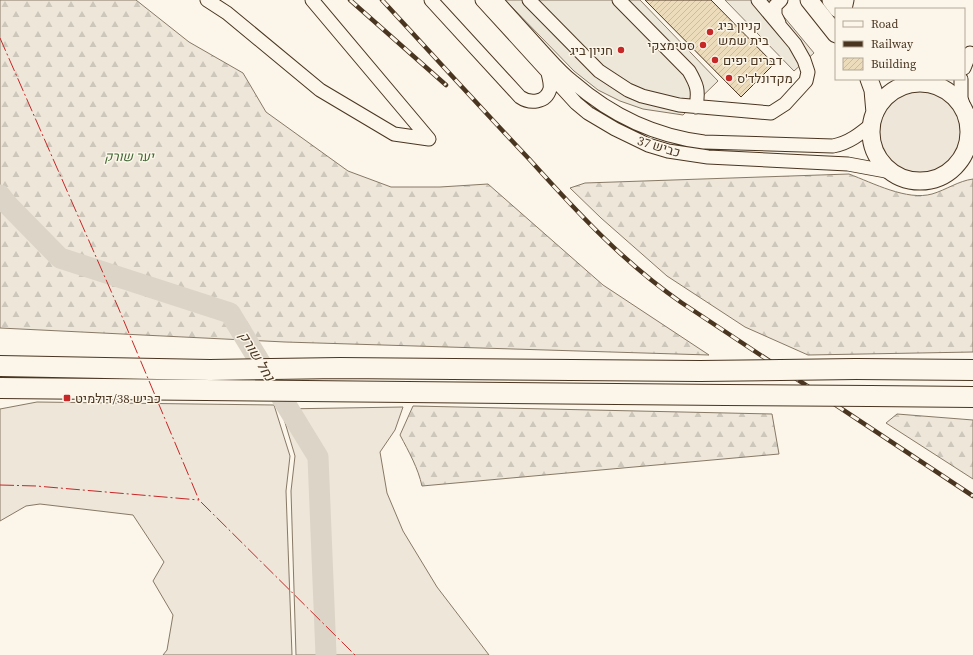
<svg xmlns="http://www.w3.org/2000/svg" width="973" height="655" viewBox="0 0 973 655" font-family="'Source Serif 4',Heebo,serif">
<defs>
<pattern id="forest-firs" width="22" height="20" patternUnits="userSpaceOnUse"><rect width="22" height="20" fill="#ede6d9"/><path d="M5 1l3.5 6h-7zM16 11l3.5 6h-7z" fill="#cdc6ba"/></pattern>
<pattern id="building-hatch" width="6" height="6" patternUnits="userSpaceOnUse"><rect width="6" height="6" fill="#ecdcbc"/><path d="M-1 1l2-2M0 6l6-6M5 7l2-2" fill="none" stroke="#ccbda1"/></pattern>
</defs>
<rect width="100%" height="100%" fill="#fbf6e9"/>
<path fill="#ede6d9" stroke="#887966" d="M879 132a41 41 0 1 1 82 0a41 41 0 1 1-82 0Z
M 37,402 L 274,405 L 290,456 L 286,491 L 292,655 L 163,655 L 167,650 L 173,615 L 153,581 L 164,562 L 133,515 L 40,504 L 26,506 L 0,521 L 0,409 Z
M 403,407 L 395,430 L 380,452 L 387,493 L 403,531 L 437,587 L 489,655 L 296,655 L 291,491 L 295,456 L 281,409 Z"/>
<path fill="url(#forest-firs)" stroke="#887966" d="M 0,0 L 136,0 L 189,42 L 243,73 L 266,112 L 348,171 L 391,187 L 440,187 L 488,184 L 603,285 L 709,355 L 285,342 L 0,328 Z
M 849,174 C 873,183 907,201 932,194 C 946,190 958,181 973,179 L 973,352 L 808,355 L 745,327 L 667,276 L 601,218 L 570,188 L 585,183 Z
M 413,406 L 772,414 L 779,454 L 422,486 C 418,468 409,452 400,435 Z
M 897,414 L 973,420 L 973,479 L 886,423 Z"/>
<path fill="#ede7d9" stroke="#887966" d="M 505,0 L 640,0 L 718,81 L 683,115 L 643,109 L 620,101 L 598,90 L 574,71 Z
M 725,0 L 770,0 L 814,53 L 794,71 Z"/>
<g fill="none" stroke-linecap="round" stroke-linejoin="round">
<path stroke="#dcd4c6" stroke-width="21" d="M 0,195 L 8,205 L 60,258 L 230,313 L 318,457 L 326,655"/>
</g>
<path fill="url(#building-hatch)" stroke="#4a3520" d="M 645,0 L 711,0 L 774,64 L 741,97 Z"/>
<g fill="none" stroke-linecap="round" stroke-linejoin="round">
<defs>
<path id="minor" d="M 207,0 L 227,13 L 320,90 L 394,134 L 429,139 L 312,0
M 431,0 L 520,97 C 530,104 546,103 550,89 C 551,84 549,78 548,73
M 482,0 L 576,103 L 588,113 L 615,129 L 648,145 L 668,151 L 708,157 L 848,164 L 891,172
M 496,0 C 511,17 526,33 541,50 C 551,61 561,73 573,82 C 611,115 655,136 704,142 L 833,146 C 849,143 860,134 872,124
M 529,0 L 599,71 L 628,90 L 642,96 L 679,105 L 771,113 L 785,104 L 806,81 L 808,72 L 804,60 L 795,44 L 758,0
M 619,0 L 689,71 C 697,85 699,90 696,107
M 845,9 L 847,0
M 779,23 L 775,15 L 775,6 L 781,0
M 964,68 L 970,53
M 961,79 L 961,98 L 965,111
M 924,83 L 939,79"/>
<path id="major" d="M 809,0 L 836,34
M 831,0 L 838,9
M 869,79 L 873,90 L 875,113
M871 132a49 49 0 1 1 98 0a49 49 0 1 1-98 0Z"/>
<path id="highway" d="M 0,366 L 210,370 L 340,368 L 700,371
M 856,369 L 973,370
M 0,388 L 725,395
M 870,396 L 973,397"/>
</defs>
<use href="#minor" stroke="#4a3520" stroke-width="15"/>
<use href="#major" stroke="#4a3520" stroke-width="19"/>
<use href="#highway" stroke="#4a3520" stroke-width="22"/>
<use href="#minor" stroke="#fbf6e9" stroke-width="13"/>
<use href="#major" stroke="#fbf6e9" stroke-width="17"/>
<use href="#highway" stroke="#fbf6e9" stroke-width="20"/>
<defs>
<path id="rail" d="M 350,0 L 446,85
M 382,0 C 431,53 480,107 530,160 C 577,212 624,263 682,303 L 973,496"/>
</defs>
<use href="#rail" stroke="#4a3520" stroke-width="4.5"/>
<use href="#rail" stroke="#fbf6e9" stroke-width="3" stroke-dasharray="9" stroke-linecap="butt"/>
<defs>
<path id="highway-bridge" d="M 700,371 L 856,369
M 725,395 L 870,396"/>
</defs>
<use href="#highway-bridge" stroke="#4a3520" stroke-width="22" stroke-linecap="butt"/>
<use href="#highway-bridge" stroke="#fbf6e9" stroke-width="20"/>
<path stroke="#c62828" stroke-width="1" stroke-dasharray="14 3 2 3" stroke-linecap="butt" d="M 0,38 L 118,307 L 199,500 L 355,655
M 0,485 L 36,486 L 199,500"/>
</g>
<g fill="#c62828" stroke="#fbf6e9" stroke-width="1.5">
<circle cx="710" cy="32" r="4"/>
<circle cx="703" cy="45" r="4"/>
<circle cx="621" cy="50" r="4"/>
<circle cx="715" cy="60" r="4"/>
<circle cx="729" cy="78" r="4"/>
<rect x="63" y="394" width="8" height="8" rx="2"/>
</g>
<g text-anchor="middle" stroke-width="3" stroke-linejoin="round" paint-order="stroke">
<g font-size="13" fill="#4a3520" stroke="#fbf6e9" text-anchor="start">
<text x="718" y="30">קניון ביג<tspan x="718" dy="15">בית שמש</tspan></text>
<text x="695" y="50" text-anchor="end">סטימצקי</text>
<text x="613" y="55" text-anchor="end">חניון ביג</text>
<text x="723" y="65">דברים יפים</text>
<text x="737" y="83">מקדונלד'ס</text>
<text x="75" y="403">כביש 38/דולמיט</text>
</g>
<g font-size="13" fill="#4a3520" stroke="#fbf6e9">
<text transform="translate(659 146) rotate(17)" y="5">כביש 37</text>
</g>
<g font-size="13" font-style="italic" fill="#436837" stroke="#fbf6e9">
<text x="129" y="161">יער שורק</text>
</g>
<g font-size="14" font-style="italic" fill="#4a3520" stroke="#fbf6e9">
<text transform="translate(257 356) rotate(59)" y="5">נחל שורק</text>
</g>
</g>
<rect x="835" y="8" width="130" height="72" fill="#fbf6e9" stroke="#b4a999"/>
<rect x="843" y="21" width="20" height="6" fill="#fbf6e9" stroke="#b4a999"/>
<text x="871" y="28" font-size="12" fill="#4a3520">Road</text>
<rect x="843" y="41" width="20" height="6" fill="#4a3520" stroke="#b4a999"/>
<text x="871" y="48" font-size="12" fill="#4a3520">Railway</text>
<rect x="843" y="58" width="20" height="12" fill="url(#building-hatch)" stroke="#b4a999"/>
<text x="871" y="68" font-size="12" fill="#4a3520">Building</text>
</svg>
